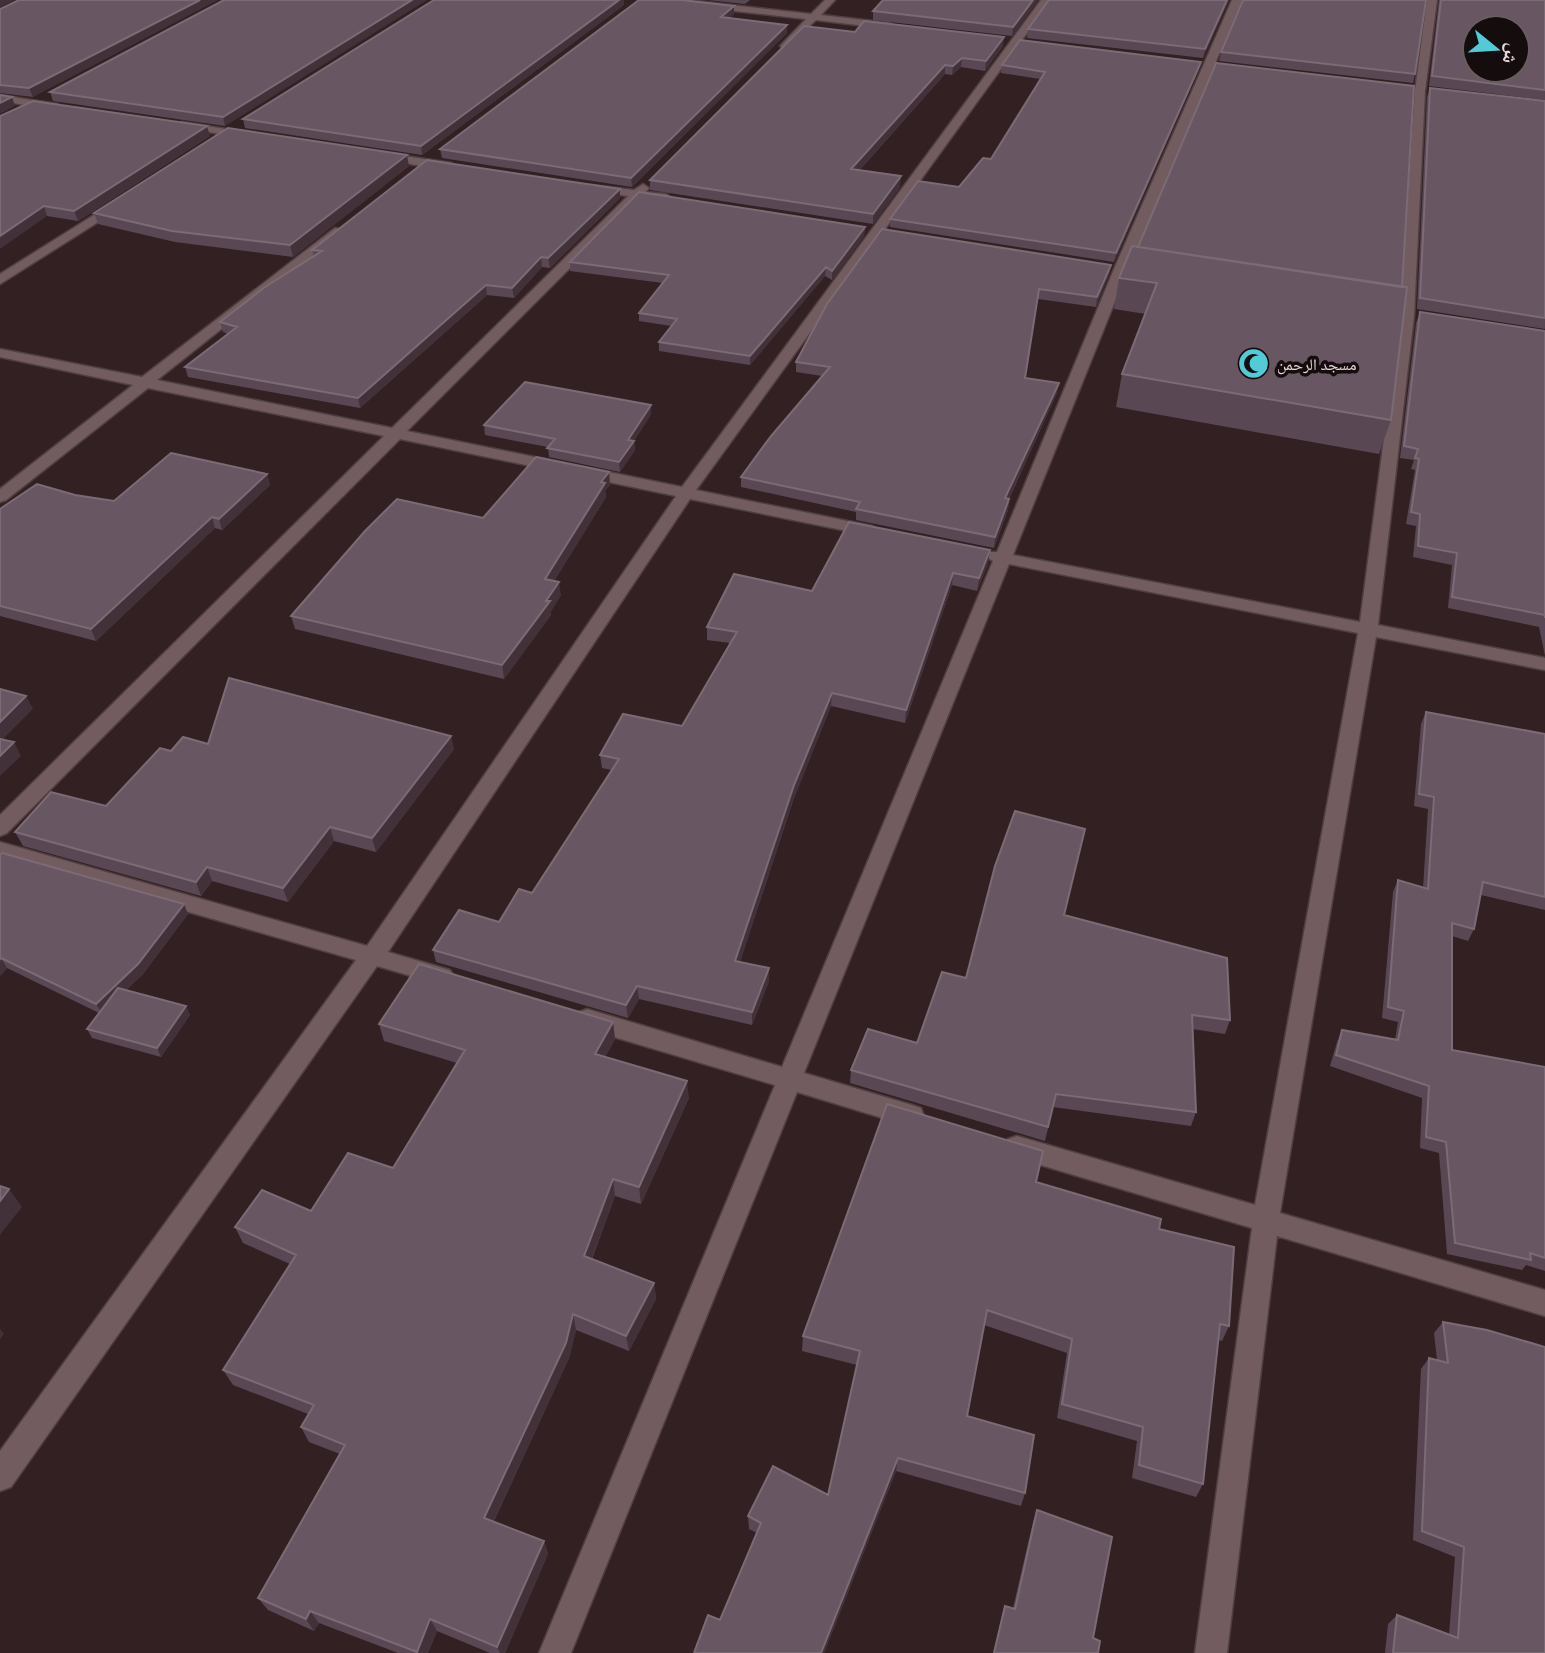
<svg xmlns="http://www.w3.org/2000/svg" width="1545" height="1653" viewBox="0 0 1545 1653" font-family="'Exo 2','Noto Naskh Arabic',sans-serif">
<rect width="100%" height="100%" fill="#332023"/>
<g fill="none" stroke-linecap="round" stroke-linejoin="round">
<defs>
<path id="minor" d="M 657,0 L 687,0 L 811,14 L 825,0 L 835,0 L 821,15 L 890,23 L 895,26 L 890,29 L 816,20 L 785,49 L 780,46 L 806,19 L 662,3 Z
M 1041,0 L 1051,0 L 696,490 L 872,526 L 880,531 L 878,535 L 872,536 L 690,499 L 388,952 L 450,970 L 454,976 L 450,982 L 442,985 L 377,966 L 11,1487 L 0,1491 L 0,1451 L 356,960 L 0,858 L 0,842 L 367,946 L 676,496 L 400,439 L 7,833 L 0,836 L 0,815 L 384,436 L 148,388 L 6,500 L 0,502 L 0,489 L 133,385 L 0,357 L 0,349 L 142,377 L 335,228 L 340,229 L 340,235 L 157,380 L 392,428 L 628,196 L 590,191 L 590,185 L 634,190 L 643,184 L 649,188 L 646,192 L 666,194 L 672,198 L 666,202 L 640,198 L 407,431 L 682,487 Z
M 1232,0 L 1242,0 L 1128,269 L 1013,555 L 1360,622 L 1400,316 L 1415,91 L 1427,0 L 1437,0 L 1425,91 L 1414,316 L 1378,625 L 1545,658 L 1545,670 L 1376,637 L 1280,1213 L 1545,1290 L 1545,1316 L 1277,1236 L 1227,1653 L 1195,1653 L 1252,1228 L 1017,1158 L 1008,1155 L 1004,1147 L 1008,1139 L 1017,1136 L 1255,1205 L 1358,633 L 1009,564 L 804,1073 L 912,1105 L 921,1108 L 924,1116 L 921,1124 L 912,1127 L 797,1092 L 571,1653 L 539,1653 L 775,1085 L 587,1029 L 579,1026 L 575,1019 L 579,1012 L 587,1009 L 782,1067 L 993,561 L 984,556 L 987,552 L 997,552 L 1114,269 Z
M 0,95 L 57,104 L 63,107 L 57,110 L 0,101 Z
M 182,122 L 251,133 L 257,136 L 251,139 L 178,127 L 176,125 Z
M 379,152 L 451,163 L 457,167 L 451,171 L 375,158 L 375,154 Z
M 118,200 L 124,204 L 122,207 L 0,284 L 0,274 Z"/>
</defs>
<use href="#minor" stroke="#4f3f41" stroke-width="3"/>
<use href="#minor" fill="#735c5f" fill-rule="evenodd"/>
</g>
<path fill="#594854" d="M 19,0 L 33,97 L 0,93 L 0,9 Z
M 224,0 L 225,126 L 53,101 L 50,92 Z
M 708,0 L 750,0 L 745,4 Z
M 883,0 L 1038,0 L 1012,36 L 873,20 L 873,11 Z
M 1229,0 L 1203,58 L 1027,38 L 1028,29 Z
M 1439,0 L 1545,0 L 1545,100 L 1429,86 Z
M 624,5 L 422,155 L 245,128 L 243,119 Z
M 734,6 L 734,14 L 729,18 L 787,33 L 632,187 L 442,158 L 440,149 Z
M 855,32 L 1003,46 L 985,71 L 961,67 L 952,75 L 945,74 L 859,171 L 900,187 L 873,224 L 650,190 L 650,180 Z
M 1221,52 L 1415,74 L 1413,83 L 1219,61 Z
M 1002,65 L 1199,69 L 1114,262 L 890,227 L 890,219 L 959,187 L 991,159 L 1040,79 L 1001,73 Z
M 1430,88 L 1545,101 L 1545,329 L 1417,309 L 1427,97 Z
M 0,116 L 210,136 L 78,221 L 47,216 Z
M 409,166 L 293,257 L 175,242 L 98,224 L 94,213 Z
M 620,198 L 550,268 L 542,267 L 514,298 L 487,295 L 360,408 L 188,377 L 185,367 L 228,334 L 223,332 L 220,322 L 314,256 L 312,250 Z
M 865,227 L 864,236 L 832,280 L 825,276 L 750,365 L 659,351 L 659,342 L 671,326 L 639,321 L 639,313 L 663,283 L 570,271 L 570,262 Z
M 1132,246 L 1391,420 L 1379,454 L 1116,407 L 1122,374 L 1146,314 L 1114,309 L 1119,278 Z
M 1111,265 L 1109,274 L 1096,307 L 1038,299 L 1025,378 L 1057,393 L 1009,499 L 1008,510 L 994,548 L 856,520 L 856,512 L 741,487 L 741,477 L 822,376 L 796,372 L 796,362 Z
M 1420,312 L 1545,331 L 1545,656 L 1539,627 L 1448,608 L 1452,565 L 1413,557 L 1416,526 L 1406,524 L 1415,470 L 1411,469 L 1414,460 L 1400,458 L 1416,323 Z
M 651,405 L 651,414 L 634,441 L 635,450 L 620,472 L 549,457 L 548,447 L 485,435 L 484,425 Z
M 609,472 L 610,485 L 605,491 L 606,497 L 554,581 L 561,595 L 551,611 L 551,615 L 504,679 L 295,629 L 291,616 L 483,518 Z
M 267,474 L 270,485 L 222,530 L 215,528 L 96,641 L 0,616 L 0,509 L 75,495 L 114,501 Z
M 990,550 L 988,563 L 977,591 L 952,585 L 905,723 L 831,706 L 794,798 L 740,962 L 769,981 L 752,1025 L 639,999 L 628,1018 L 436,962 L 433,950 L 499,922 L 532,893 L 612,770 L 602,768 L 600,755 L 682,726 L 730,643 L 707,640 L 707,627 L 812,591 Z
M 1426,712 L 1545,734 L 1545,910 L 1481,895 L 1474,929 L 1468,941 L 1452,936 L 1452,1050 L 1545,1067 L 1545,1271 L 1526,1265 L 1522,1270 L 1447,1254 L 1439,1153 L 1420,1148 L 1422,1098 L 1330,1066 L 1337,1042 L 1342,1030 L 1395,1040 L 1398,1022 L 1382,1018 L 1393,892 L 1398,880 L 1423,888 L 1428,809 L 1414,806 L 1421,724 Z
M 208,744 L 454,749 L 376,852 L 334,841 L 288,902 L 212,881 L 201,896 L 23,846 L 15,832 L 106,806 L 171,751 Z
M 0,855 L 188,914 L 143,974 L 126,990 L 186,1006 L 190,1015 L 161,1057 L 92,1038 L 87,1029 L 99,1013 L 7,968 L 0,976 Z
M 1064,915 L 1230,1020 L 1225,1034 L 1192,1029 L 1196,1112 L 1191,1126 L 1053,1107 L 1045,1141 L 850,1083 L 851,1070 L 917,1043 L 966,978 Z
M 613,1022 L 615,1039 L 605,1057 L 689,1098 L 641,1204 L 615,1196 L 592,1259 L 654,1283 L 656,1299 L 629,1351 L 576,1330 L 569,1358 L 494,1521 L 544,1541 L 548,1554 L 505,1653 L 490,1653 L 437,1631 L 428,1653 L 398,1653 L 319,1623 L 314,1631 L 268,1610 L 258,1598 L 340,1454 L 309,1442 L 301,1427 L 308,1414 L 233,1385 L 223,1370 L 290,1264 L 243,1243 L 235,1227 L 311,1211 L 393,1168 L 457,1063 L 384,1041 L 379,1024 Z
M 1036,1182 L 1229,1326 L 1222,1341 L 1218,1340 L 1203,1484 L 1196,1497 L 1132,1478 L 1137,1441 L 1057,1418 L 1067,1353 L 984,1325 L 967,1416 L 1025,1493 L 1021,1506 L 896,1471 L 824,1653 L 694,1653 L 720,1620 L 757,1533 L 749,1529 L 748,1516 L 828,1495 L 857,1365 L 802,1351 L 803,1336 Z
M 1443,1322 L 1545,1653 L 1385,1653 L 1388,1624 L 1397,1615 L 1449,1635 L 1455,1557 L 1413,1540 L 1421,1369 L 1429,1358 L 1437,1360 L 1434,1333 Z
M 1037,1510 L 1093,1638 L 1098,1653 L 993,1653 L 1002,1616 L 1005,1606 L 1013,1608 L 1033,1522 Z"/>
<path fill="#43313a" d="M 0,0 L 15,0 L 0,7 Z
M 200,0 L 218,0 L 33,97 L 29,88 Z
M 412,0 L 427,0 L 225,126 L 223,117 Z
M 619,0 L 624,0 L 624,5 L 422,155 L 421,146 Z
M 1033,0 L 1038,0 L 1012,36 L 1013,27 Z
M 1227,0 L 1229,0 L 1203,58 L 1205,49 Z
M 734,6 L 734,14 L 721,25 L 721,17 Z
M 787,25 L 787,33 L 632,187 L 631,178 Z
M 1004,37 L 1003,46 L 985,71 L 986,61 Z
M 962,58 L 961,67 L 952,75 L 953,66 Z
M 1201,62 L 1199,69 L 1114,262 L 1116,253 Z
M 945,65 L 945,74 L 851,180 L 851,169 Z
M 12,97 L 15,106 L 0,114 L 0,103 Z
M 207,126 L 210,136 L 78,221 L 74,211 Z
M 407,155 L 409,166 L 293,257 L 290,245 Z
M 901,176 L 900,187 L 873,224 L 873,214 Z
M 620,189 L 620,198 L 550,268 L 548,258 Z
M 44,206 L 47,216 L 0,249 L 0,236 Z
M 865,227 L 864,236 L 832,280 L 832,271 Z
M 541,257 L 542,267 L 514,298 L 512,288 Z
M 1111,265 L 1109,274 L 1096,307 L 1097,297 Z
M 826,267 L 825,276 L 750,365 L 750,356 Z
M 486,285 L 487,295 L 360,408 L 358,398 Z
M 1059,383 L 1057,393 L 1004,509 L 1005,498 Z
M 651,405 L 651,414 L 632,444 L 634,441 L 635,450 L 620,472 L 619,462 L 628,440 Z
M 609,472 L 610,485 L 605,491 L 606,497 L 547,593 L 545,579 L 601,482 Z
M 267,474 L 270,485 L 222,530 L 219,519 Z
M 1009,499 L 1008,510 L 994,548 L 995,537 Z
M 212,517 L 215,528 L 96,641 L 91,629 Z
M 990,550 L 988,563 L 977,591 L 979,578 Z
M 953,573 L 952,585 L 905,723 L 906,710 Z
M 559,582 L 561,595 L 551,611 L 551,615 L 504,679 L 502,665 Z
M 832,693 L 831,706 L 794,798 L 736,974 L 735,961 L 794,785 Z
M 26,696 L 33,709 L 0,742 L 0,722 Z
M 451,736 L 454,749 L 376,852 L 372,838 Z
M 14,742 L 21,756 L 0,776 L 0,756 Z
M 330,827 L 334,841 L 288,902 L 283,888 Z
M 207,867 L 212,881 L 201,896 L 196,882 Z
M 184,904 L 188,914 L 143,974 L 102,1014 L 96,1004 Z
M 1,958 L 7,968 L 0,976 L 0,959 Z
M 769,968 L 769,981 L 752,1025 L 752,1012 Z
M 637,986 L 639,999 L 628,1018 L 626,1005 Z
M 186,1006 L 190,1015 L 161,1057 L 157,1048 Z
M 613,1022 L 615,1039 L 597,1071 L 595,1054 Z
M 687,1081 L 689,1098 L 641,1204 L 639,1187 Z
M 613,1179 L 615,1196 L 587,1271 L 584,1256 Z
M 9,1189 L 22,1207 L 0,1235 L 0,1201 Z
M 654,1283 L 656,1299 L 629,1351 L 626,1336 Z
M 573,1314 L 576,1330 L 569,1358 L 489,1531 L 484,1518 Z
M 0,1329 L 4,1334 L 0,1339 Z
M 898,1458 L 896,1471 L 824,1653 L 821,1653 Z
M 544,1541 L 548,1554 L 505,1653 L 500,1653 L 497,1647 Z
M 310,1611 L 319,1623 L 314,1631 L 306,1619 Z
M 430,1619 L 437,1631 L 428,1653 L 418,1653 L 417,1652 Z"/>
<path fill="#685762" stroke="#7b6b75" stroke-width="2" fill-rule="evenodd" d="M 19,0 L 200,0 L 29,88 L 0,85 L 0,9 Z
M 224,0 L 412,0 L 223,117 L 50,92 Z
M 434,0 L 619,0 L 421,146 L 243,119 Z
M 639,0 L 681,0 L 734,6 L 721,17 L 787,25 L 631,178 L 440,149 Z
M 883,0 L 1033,0 L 1013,27 L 873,11 Z
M 1049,0 L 1227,0 L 1205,49 L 1028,29 Z
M 1243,0 L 1426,0 L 1415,74 L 1221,52 Z
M 1441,0 L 1545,0 L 1545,90 L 1432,76 ZM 1475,28 L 1517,28 L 1517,70 L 1475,70 Z
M 864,21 L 1004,37 L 986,61 L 962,58 L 953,66 L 945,65 L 851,169 L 901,176 L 873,214 L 650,180 L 804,26 L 855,32 Z
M 1020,40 L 1201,62 L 1116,253 L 890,219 L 918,181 L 959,187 L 983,158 L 991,159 L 1045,72 L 1002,65 Z
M 1216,63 L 1414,86 L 1402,287 L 1138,247 Z
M 1430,88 L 1545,101 L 1545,318 L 1420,298 Z
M 0,95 L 12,97 L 0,103 Z
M 33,101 L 207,126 L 74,211 L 44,206 L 0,236 L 0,116 Z
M 228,128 L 407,155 L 290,245 L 172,231 L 94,213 Z
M 427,160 L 620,189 L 548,258 L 541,257 L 512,288 L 486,285 L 358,398 L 185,367 L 237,327 L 220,322 L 265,287 L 322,251 L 312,250 Z
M 639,192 L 865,227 L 832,271 L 826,267 L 750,356 L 659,342 L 677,319 L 639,313 L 669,275 L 570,262 Z
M 882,229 L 1111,265 L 1097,297 L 1039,289 L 1025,378 L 1059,383 L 1005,498 L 1009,499 L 995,537 L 856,509 L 860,502 L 741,477 L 771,436 L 830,367 L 796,362 L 827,304 Z
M 1132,246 L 1407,287 L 1391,420 L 1122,374 L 1157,283 L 1119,278 Z
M 1420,312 L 1545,331 L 1545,618 L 1545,615 L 1452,597 L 1457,553 L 1418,546 L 1420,514 L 1411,512 L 1419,459 L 1415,458 L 1418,449 L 1404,446 Z
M 525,382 L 651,405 L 628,440 L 634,441 L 619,462 L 547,448 L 555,439 L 484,425 Z
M 171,453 L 267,474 L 219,519 L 212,517 L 91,629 L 0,606 L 0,509 L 37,484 L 75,495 L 114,501 Z
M 536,457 L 609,472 L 601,482 L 605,483 L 545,579 L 559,582 L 546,601 L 550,601 L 502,665 L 291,616 L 365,531 L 397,499 L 483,518 Z
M 849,522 L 990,550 L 979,578 L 953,573 L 906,710 L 832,693 L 794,785 L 735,961 L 769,968 L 752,1012 L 637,986 L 626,1005 L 433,950 L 459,910 L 499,922 L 519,889 L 532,893 L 619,759 L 600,755 L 623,714 L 682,726 L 737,632 L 707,627 L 734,574 L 812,591 Z
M 229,678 L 451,736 L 372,838 L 330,827 L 283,888 L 207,867 L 196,882 L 15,832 L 51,792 L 106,806 L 160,748 L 171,751 L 183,737 L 208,744 Z
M 0,689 L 26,696 L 0,722 Z
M 1426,712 L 1545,734 L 1545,897 L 1483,882 L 1474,929 L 1452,923 L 1452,1050 L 1545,1067 L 1545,1258 L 1530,1253 L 1531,1260 L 1455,1243 L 1446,1142 L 1426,1137 L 1429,1086 L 1336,1055 L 1342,1030 L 1398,1040 L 1404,1011 L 1388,1007 L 1398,880 L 1428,889 L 1434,797 L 1419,794 Z
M 0,739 L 14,742 L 0,756 Z
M 1015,811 L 1085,829 L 1064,915 L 1227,958 L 1230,1020 L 1192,1015 L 1196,1112 L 1056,1094 L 1048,1127 L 851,1070 L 868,1029 L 917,1043 L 942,972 L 966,978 L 995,866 Z
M 2,853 L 184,904 L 138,964 L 96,1004 L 1,958 L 0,959 L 0,855 Z
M 419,964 L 613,1022 L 595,1054 L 687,1081 L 639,1187 L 613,1179 L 584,1256 L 654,1283 L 626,1336 L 573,1314 L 566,1343 L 484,1518 L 544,1541 L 497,1647 L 430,1619 L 417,1652 L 310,1611 L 306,1619 L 258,1598 L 345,1445 L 301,1427 L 314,1405 L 223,1370 L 296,1255 L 235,1227 L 262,1190 L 311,1211 L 348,1153 L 393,1168 L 465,1050 L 379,1024 Z
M 118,988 L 186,1006 L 157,1048 L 87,1029 Z
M 887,1104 L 1043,1151 L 1036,1182 L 1161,1219 L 1159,1229 L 1234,1247 L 1229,1326 L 1220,1324 L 1203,1484 L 1139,1465 L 1143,1427 L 1062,1404 L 1072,1339 L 987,1310 L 967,1416 L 1034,1435 L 1025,1493 L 898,1458 L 821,1653 L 694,1653 L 708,1615 L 720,1620 L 761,1523 L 748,1516 L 773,1466 L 828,1495 L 860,1351 L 803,1336 Z
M 0,1186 L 9,1189 L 0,1201 Z
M 1443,1322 L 1487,1330 L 1545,1347 L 1545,1653 L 1393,1653 L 1397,1615 L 1458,1638 L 1464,1547 L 1422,1531 L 1429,1358 L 1448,1363 Z
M 1037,1510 L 1112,1537 L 1093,1638 L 1100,1641 L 1098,1653 L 994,1653 L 1005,1606 L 1015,1609 Z"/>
<defs>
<symbol id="mosque-disc" viewBox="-11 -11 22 22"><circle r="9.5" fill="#52cbd7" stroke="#150c0e"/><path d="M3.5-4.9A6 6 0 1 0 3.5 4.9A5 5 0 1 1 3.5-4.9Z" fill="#111"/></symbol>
</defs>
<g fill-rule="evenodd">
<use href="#mosque-disc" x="1236" y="346" width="35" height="35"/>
</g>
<g text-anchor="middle" stroke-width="7" stroke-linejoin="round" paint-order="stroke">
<g font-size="16" fill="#e5d7d9" stroke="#150c0e" text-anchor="start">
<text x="1277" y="370">مسجد الرحمن</text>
</g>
</g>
<g transform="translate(1496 49) rotate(108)"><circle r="33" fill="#150c0e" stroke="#685d5f" stroke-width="2"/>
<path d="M0-5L12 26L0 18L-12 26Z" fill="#52cbd7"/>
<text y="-10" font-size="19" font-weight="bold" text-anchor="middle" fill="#e5d7d9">ش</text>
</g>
</svg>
